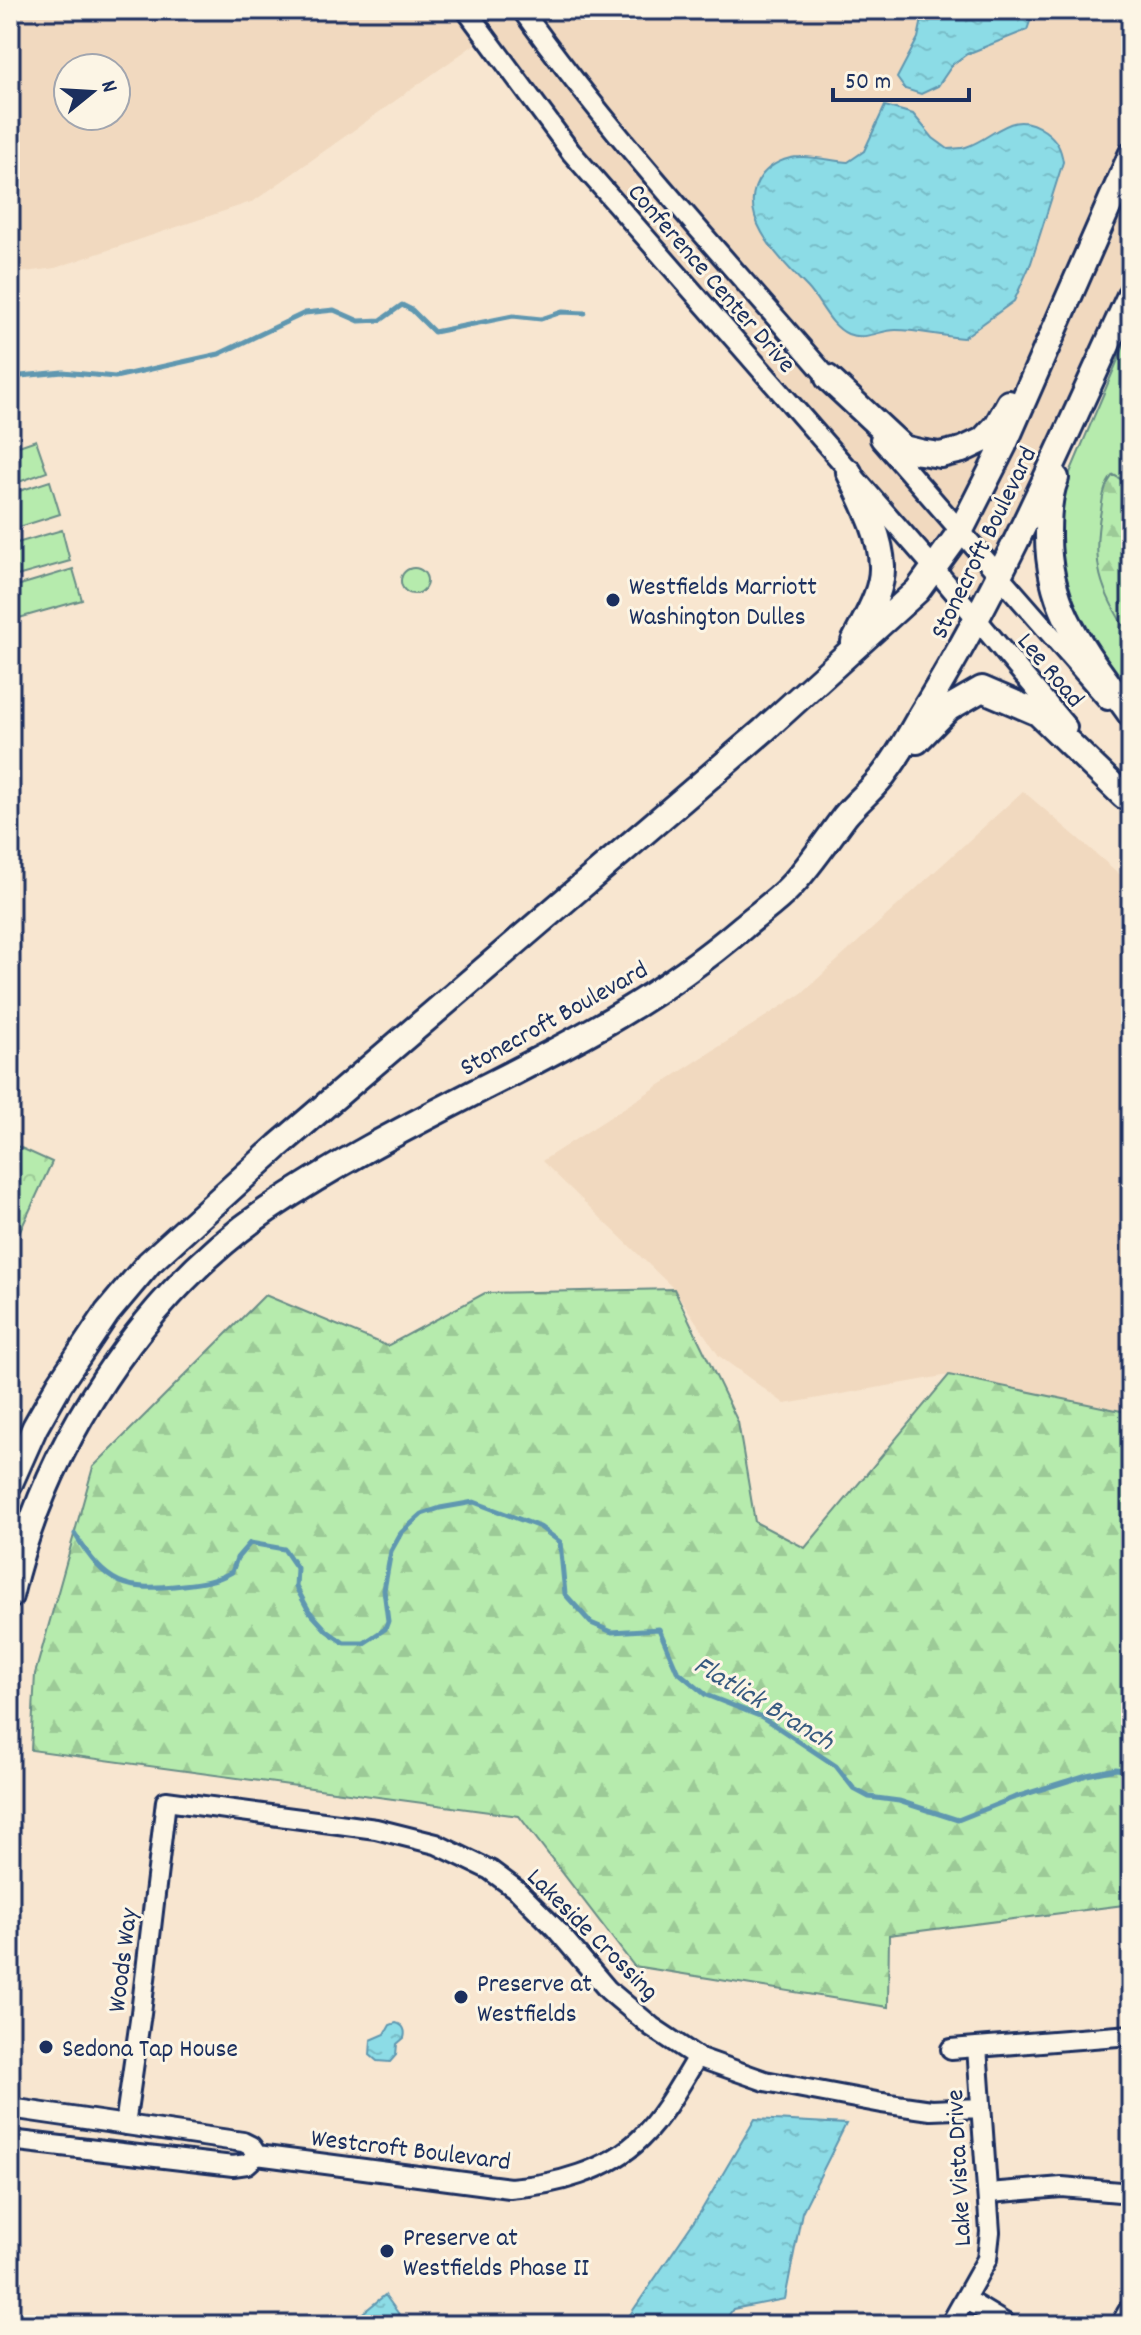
<svg xmlns="http://www.w3.org/2000/svg" width="1141" height="2335" viewBox="0 0 1141 2335" font-family="Dekko,sans-serif">
<defs>
<pattern id="forest-firs" width="22" height="20" patternUnits="userSpaceOnUse" patternTransform="scale(2)"><rect width="22" height="20" fill="#b6ebad"/><path d="M5 1l3.5 6h-7zM16 11l3.5 6h-7z" fill="#9cca97"/></pattern>
<pattern id="park-crowns" width="20" height="18" patternUnits="userSpaceOnUse" patternTransform="scale(2)"><rect width="20" height="18" fill="#b6ebad"/><path d="M2 6a3 3 0 1 1 6 0M12 15a3 3 0 1 1 6 0" fill="none" stroke="#9cca97"/></pattern>
<pattern id="water-ripples" width="26" height="14" patternUnits="userSpaceOnUse" patternTransform="scale(2)"><rect width="26" height="14" fill="#8cdce6"/><path d="M2 4q2-2 4 0t4 0M15 11q2-2 4 0t4 0" fill="none" stroke="#78bdc8"/></pattern>
</defs>
<rect width="100%" height="100%" fill="#f8e6d0"/>
<filter id="ink" filterUnits="userSpaceOnUse"><feTurbulence type="fractalNoise" baseFrequency=".0125" numOctaves="2"/><feDisplacementMap in="SourceGraphic" scale="16" xChannelSelector="R" yChannelSelector="G"/><feConvolveMatrix kernelMatrix="1 2 1 2 8 2 1 2 1" color-interpolation-filters="sRGB"/></filter>
<g filter="url(#ink)">
<path fill="#f1d9bf" fill-rule="evenodd" d="M 10,10 L 1131,10 L 1131,275 L 978,620 L 485,37 L 254,201 L 55,268 L 10,274 ZM 68,68 L 116,68 L 116,116 L 68,116 Z
M 1023,791 L 1131,884 L 1131,1413 L 949,1375 L 785,1404 L 719,1356 L 674,1289 L 542,1161 L 802,993 Z"/>
<path fill="#b6ebad" stroke="#688d86" stroke-width="2" d="M 1131,329 L 1131,485 L 1114,475 L 1129,634 L 1131,633 L 1131,690 L 1087,641 L 1055,568 L 1061,494 Z
M 36,440 L 47,472 L 10,485 L 10,449 Z
M 50,481 L 60,514 L 10,530 L 10,494 Z
M 62,530 L 70,561 L 10,578 L 10,545 Z
M401 581a13 13 0 1 1 26 0a13 13 0 1 1-26 0Z
M 73,569 L 82,600 L 19,618 L 10,588 Z"/>
<path fill="url(#forest-firs)" stroke="#688d86" stroke-width="2" d="M 1113,475 L 1131,485 L 1129,635 C 1100,588 1091,565 1101,510 C 1103,496 1104,486 1113,475 Z
M 674,1289 L 738,1422 L 755,1522 L 805,1548 L 949,1375 L 1131,1413 L 1131,1904 L 889,1935 L 888,2007 L 634,1966 L 519,1816 L 31,1750 L 35,1674 L 93,1467 L 265,1295 L 387,1346 L 485,1293 Z"/>
<path fill="url(#park-crowns)" stroke="#688d86" stroke-width="2" d="M 10,1143 L 52,1162 L 10,1253 Z"/>
<path fill="url(#water-ripples)" stroke="#5f97b0" stroke-width="2" d="M 924,10 L 1034,10 L 1027,30 L 967,54 L 953,64 L 938,86 L 921,94 L 905,89 L 897,78 L 918,38 Z
M 885,106 L 913,114 L 933,138 L 948,149 C 953,148 961,149 966,147 C 996,137 1012,107 1045,131 C 1057,140 1061,148 1063,162 L 1031,263 L 1014,301 L 963,338 C 940,336 919,330 896,330 C 880,330 865,341 848,334 C 830,326 821,302 808,288 C 782,261 732,214 762,175 C 771,164 786,157 800,157 C 815,156 832,161 848,162 L 864,151 Z
M 396,2023 C 404,2025 406,2031 404,2038 L 397,2044 L 396,2055 L 390,2062 L 377,2061 L 370,2055 L 371,2040 L 385,2034 L 390,2025 Z
M 755,2119 L 846,2124 L 802,2212 L 785,2299 L 733,2309 L 722,2325 L 623,2325 L 701,2211 Z
M 385,2295 L 401,2317 L 391,2325 L 348,2325 Z"/>
<g fill="none" stroke-linecap="round" stroke-linejoin="round">
<path stroke="#5f97b0" stroke-width="5" d="M 10,377 L 63,372 L 115,377 L 219,354 L 305,313 L 334,310 L 359,321 L 381,320 L 402,305 L 412,310 L 434,332 L 513,316 L 541,319 L 562,312 L 585,313
M 75,1534 C 106,1585 125,1592 183,1585 C 201,1583 216,1581 232,1572 L 237,1558 L 250,1543 L 284,1549 L 297,1568 L 296,1587 L 309,1611 L 327,1631 L 344,1643 L 364,1643 L 385,1629 L 388,1621 L 384,1590 L 391,1551 L 401,1533 L 422,1514 L 440,1508 L 474,1502 L 540,1527 L 560,1542 L 565,1594 L 591,1623 L 612,1632 L 659,1629 L 677,1671 L 706,1695 L 762,1717 L 836,1766 L 854,1789 L 869,1797 L 899,1801 L 958,1820 L 1013,1798 L 1087,1775 L 1116,1769 L 1131,1771"/>
<defs>
<path id="minor" d="M 466,10 L 571,152 L 934,568 L 1067,727
M 522,10 C 617,143 729,262 835,386
M 880,439 L 1108,700
M 951,2049 L 1131,2035
M 10,2108 L 243,2142 L 251,2146 L 257,2155 L 510,2188 C 554,2185 608,2171 641,2138 C 664,2115 680,2085 697,2057
M 125,2125 L 141,2013 L 166,1801 L 376,1829 L 436,1844 L 490,1870 L 517,1890 L 555,1928 L 608,1990 L 652,2027 L 697,2057 L 765,2081 L 882,2103 L 931,2110 L 981,2108
M 10,2140 L 233,2166 L 247,2164 L 257,2155
M 989,2193 L 1062,2187 L 1131,2193
M 965,2299 L 1008,2325
M 950,2325 L 987,2259 L 990,2232 L 977,2047
M 1120,2325 L 1131,2306"/>
<path id="major" d="M 828,378 L 903,448 L 920,452 L 940,455 L 962,450 L 983,440 L 997,425 L 1009,403
M 849,472 C 862,500 881,534 882,566 C 883,592 865,619 854,642
M 1056,478 C 1049,495 1048,515 1048,533 C 1047,612 1088,654 1131,715
M 917,741 L 949,708 L 982,689 L 1038,713 L 1124,796
M 10,1483 L 35,1427 L 60,1383 L 107,1313 L 149,1263 L 278,1146 L 764,730 L 917,591 L 960,532 L 1004,445 L 1131,155
M 10,1596 C 44,1447 141,1297 267,1210 C 336,1163 411,1125 485,1087 C 580,1039 661,997 743,927 C 758,914 776,902 790,887 C 810,866 827,840 845,816 C 858,800 876,787 887,770 C 903,749 915,724 929,702 C 1008,572 1067,431 1131,293"/>
</defs>
<use href="#minor" stroke="#1b2f5e" stroke-width="24"/>
<use href="#major" stroke="#1b2f5e" stroke-width="30"/>
<use href="#minor" stroke="#fcf5e5" stroke-width="18"/>
<use href="#major" stroke="#fcf5e5" stroke-width="24"/>
</g>
</g>
<g fill="#1b2f5e" stroke="#fcf5e5" stroke-width="3">
<circle cx="613" cy="600" r="8"/>
<circle cx="461" cy="1997" r="8"/>
<circle cx="46" cy="2047" r="8"/>
<circle cx="387" cy="2251" r="8"/>
</g>
<g text-anchor="middle" stroke-width="6" stroke-linejoin="round" paint-order="stroke">
<g font-size="26" fill="#1b2f5e" stroke="#fcf5e5">
<text transform="translate(713 277) rotate(49)" y="9">Conference Center Drive</text>
<text transform="translate(982 542) rotate(-64)" y="9">Stonecroft Boulevard</text>
<text transform="translate(1052 669) rotate(50)" y="9">Lee Road</text>
<text transform="translate(553 1017) rotate(-29)" y="9">Stonecroft Boulevard</text>
<text transform="translate(594 1933) rotate(45)" y="9">Lakeside Crossing</text>
<text transform="translate(121 1960) rotate(-83)" y="9">Woods Way</text>
<text transform="translate(411 2148) rotate(7)" y="9">Westcroft Boulevard</text>
<text transform="translate(957 2168) rotate(-93)" y="9">Lake Vista Drive</text>
</g>
<g font-size="26" fill="#1b2f5e" stroke="#fcf5e5" text-anchor="start">
<text x="629" y="594">Westfields Marriott<tspan x="629" dy="30">Washington Dulles</tspan></text>
<text x="477" y="1991">Preserve at<tspan x="477" dy="30">Westfields</tspan></text>
<text x="62" y="2056">Sedona Tap House</text>
<text x="403" y="2245">Preserve at<tspan x="403" dy="30">Westfields Phase II</tspan></text>
</g>
<g font-size="28" font-style="italic" fill="#375a80" stroke="#fcf5e5">
<text transform="translate(765 1701) rotate(31)" y="10">Flatlick Branch</text>
</g>
</g>
<rect width="1141" height="2335" fill="none" stroke="#fcf5e5" stroke-width="40"/>
<rect x="20" y="20" width="1101" height="2295" fill="none" stroke="#1b2f5e" stroke-width="3" filter="url(#ink)"/>
<g transform="translate(92 92) rotate(72)"><circle r="38" fill="#fcf5e5" stroke="#a2a6af" stroke-width="2"/>
<path d="M0-6L14 30L0 20L-14 30Z" fill="#1b2f5e"/>
<text y="-12" font-size="22" font-weight="bold" text-anchor="middle" fill="#1b2f5e">N</text>
</g>
<path d="M833 88v12h136v-12" fill="none" stroke="#1b2f5e" stroke-width="4"/>
<text x="845" y="88" font-size="24" fill="#1b2f5e" stroke="#fcf5e5" stroke-width="6" paint-order="stroke">50 m</text>
</svg>
